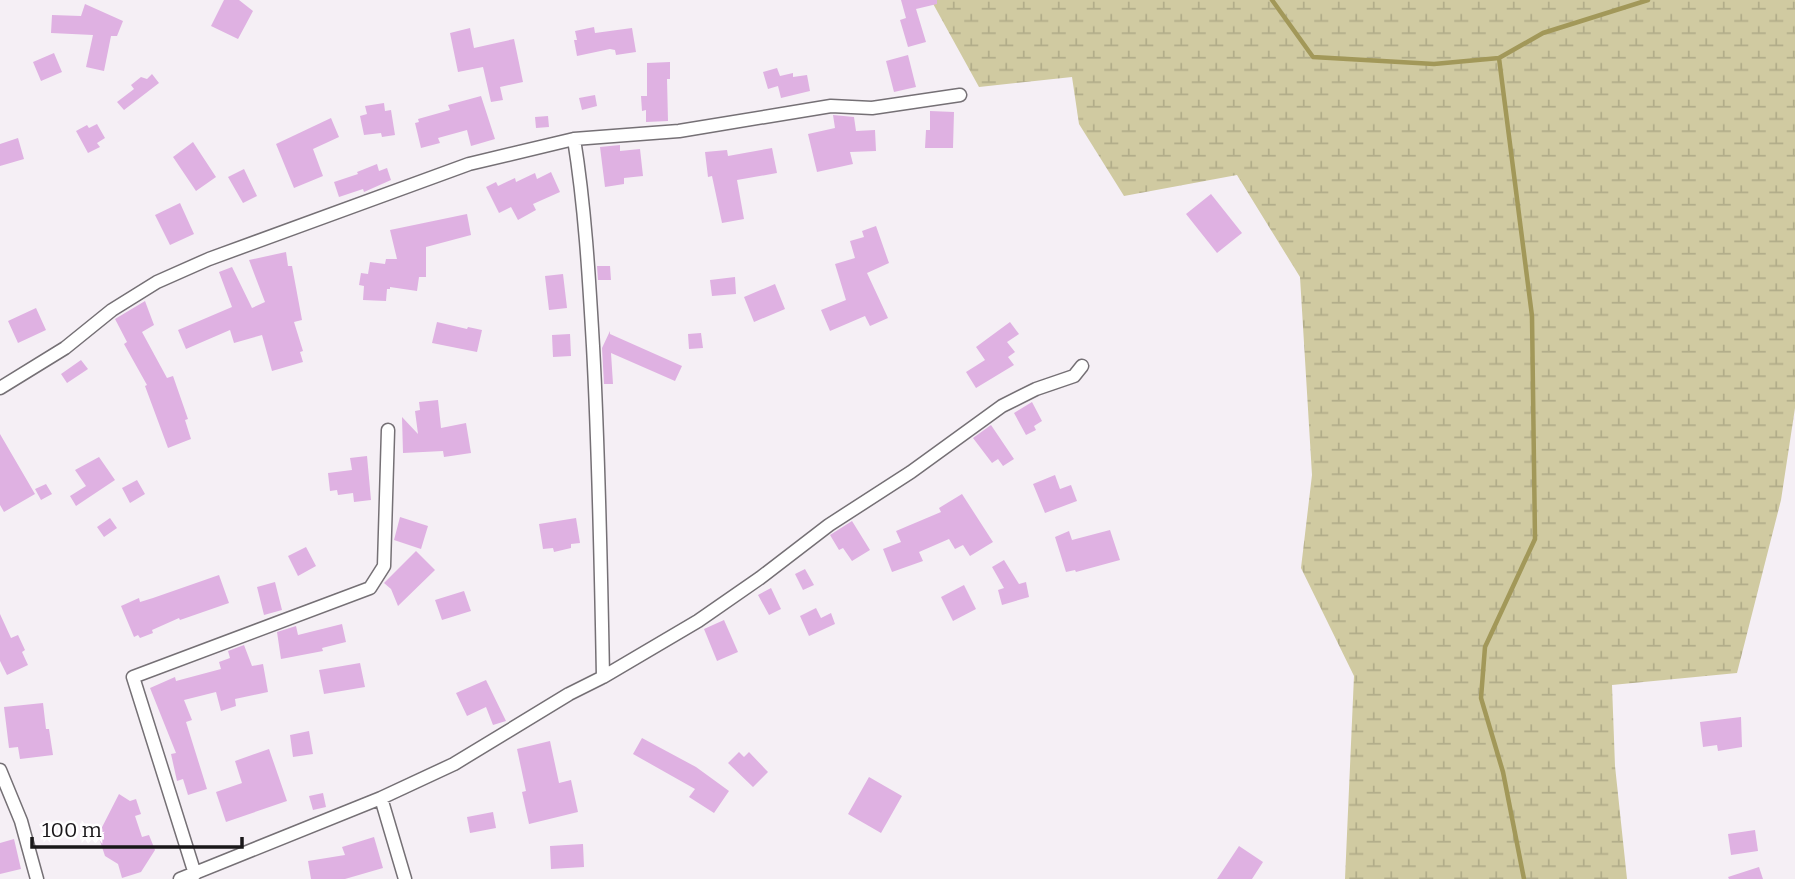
<svg xmlns="http://www.w3.org/2000/svg" width="1795" height="879" viewBox="0 0 1795 879" font-family="Bitter,serif">
<defs>
<pattern id="wetland-marsh" width="20" height="14" patternUnits="userSpaceOnUse" patternTransform="scale(1.75)"><rect width="20" height="14" fill="#d0caa1"/><path d="M1 5h8M5 5V1M11 12h8M15 12V8" fill="none" stroke="#b2ad8a"/></pattern>
</defs>
<rect width="100%" height="100%" fill="#f5eff5"/>
<path fill="url(#wetland-marsh)" d="M 931,0 L 1795,0 L 1795,408 L 1781,500 L 1737,673 L 1612,685 L 1615,766 L 1627,879 L 1345,879 L 1354,676 L 1301,568 L 1312,475 L 1300,277 L 1237,175 L 1124,196 L 1079,124 L 1072,77 L 979,87 Z"/>
<g fill="none" stroke-linecap="round" stroke-linejoin="round">
<path stroke="#a29859" stroke-width="4.5" d="M 1272,0 L 1313,57 L 1434,64 L 1499,58 L 1543,33 L 1648,0
M 1499,58 L 1532,316 L 1535,539 L 1485,647 L 1481,698 L 1503,772 L 1524,879"/>
</g>
<path fill="#dfb1e2" d="M 224,0 L 239,0 L 253,11 L 238,39 L 211,26 Z
M 901,0 L 937,0 L 937,4 L 916,9 L 926,42 L 908,47 L 900,20 L 906,18 Z
M 85,4 L 123,21 L 117,36 L 111,36 L 104,71 L 86,67 L 93,35 L 51,33 L 52,15 L 81,16 Z
M 594,27 L 595,33 L 632,28 L 636,52 L 616,55 L 615,50 L 610,49 L 577,56 L 574,40 L 577,40 L 575,31 Z
M 470,28 L 474,48 L 514,39 L 523,82 L 500,87 L 503,100 L 491,102 L 483,67 L 458,72 L 450,33 Z
M 54,53 L 62,72 L 41,81 L 33,62 Z
M 908,55 L 916,87 L 894,92 L 886,61 Z
M 670,62 L 670,79 L 667,79 L 668,121 L 646,122 L 646,110 L 642,111 L 641,96 L 647,96 L 647,63 Z
M 777,68 L 780,76 L 793,73 L 793,77 L 807,75 L 810,91 L 781,98 L 778,86 L 768,89 L 763,72 Z
M 152,74 L 159,83 L 124,110 L 117,102 L 134,89 L 131,85 L 141,77 L 147,79 Z
M 595,95 L 597,106 L 582,110 L 579,98 Z
M 481,96 L 495,139 L 471,146 L 467,130 L 438,138 L 440,143 L 421,148 L 415,123 L 419,122 L 418,119 L 450,110 L 448,105 Z
M 384,103 L 385,111 L 391,110 L 395,135 L 382,137 L 381,133 L 364,135 L 360,116 L 367,114 L 365,106 Z
M 930,111 L 954,112 L 953,148 L 925,148 L 926,130 L 930,130 Z
M 833,115 L 854,117 L 856,131 L 875,130 L 876,151 L 850,152 L 853,164 L 817,172 L 808,134 L 835,128 Z
M 548,116 L 549,127 L 536,128 L 535,117 Z
M 331,118 L 339,137 L 313,149 L 323,176 L 294,188 L 276,144 Z
M 97,124 L 105,138 L 97,143 L 100,147 L 88,153 L 76,131 L 87,125 L 89,128 Z
M 18,138 L 24,159 L 0,166 L 0,144 Z
M 193,142 L 216,177 L 196,191 L 173,157 Z
M 620,145 L 620,151 L 640,149 L 643,176 L 624,178 L 624,184 L 605,187 L 600,147 Z
M 772,148 L 777,173 L 737,180 L 744,219 L 722,223 L 712,176 L 708,177 L 705,152 L 727,150 L 728,156 Z
M 377,164 L 379,171 L 387,168 L 391,180 L 364,192 L 363,189 L 339,197 L 334,182 L 358,174 L 357,172 Z
M 244,169 L 257,196 L 243,203 L 228,177 Z
M 551,172 L 560,192 L 533,204 L 536,210 L 518,220 L 511,207 L 499,213 L 486,187 L 496,182 L 498,186 L 515,178 L 516,182 L 535,173 L 537,179 Z
M 1211,194 L 1242,233 L 1217,253 L 1186,214 Z
M 180,203 L 194,234 L 170,245 L 155,215 Z
M 467,214 L 471,235 L 426,247 L 426,277 L 419,277 L 417,291 L 390,287 L 390,289 L 387,289 L 386,301 L 363,300 L 364,286 L 359,285 L 361,273 L 368,274 L 370,262 L 385,264 L 386,259 L 397,259 L 390,230 Z
M 876,226 L 889,263 L 867,273 L 888,318 L 870,326 L 865,316 L 830,331 L 821,310 L 846,300 L 835,264 L 855,258 L 850,241 L 864,237 L 862,231 Z
M 286,252 L 288,266 L 292,266 L 302,320 L 294,322 L 303,351 L 300,352 L 303,362 L 272,371 L 262,335 L 234,343 L 230,330 L 186,349 L 178,330 L 232,307 L 219,272 L 232,267 L 252,308 L 265,302 L 249,260 Z
M 597,266 L 610,266 L 611,280 L 598,280 Z
M 563,274 L 567,308 L 549,310 L 545,276 Z
M 735,277 L 736,294 L 712,296 L 710,280 Z
M 775,284 L 785,309 L 754,322 L 744,297 Z
M 145,301 L 154,325 L 142,332 L 167,378 L 173,376 L 188,419 L 185,420 L 191,439 L 168,448 L 145,386 L 147,385 L 124,344 L 127,342 L 115,319 Z
M 36,308 L 46,330 L 18,343 L 8,321 Z
M 437,322 L 467,329 L 468,327 L 482,330 L 477,352 L 432,343 Z
M 1010,322 L 1019,334 L 1007,342 L 1015,352 L 1008,357 L 1014,365 L 976,388 L 966,372 L 985,360 L 976,347 Z
M 610,331 L 610,334 L 682,366 L 675,381 L 611,353 L 613,384 L 604,384 L 602,348 Z
M 701,333 L 703,348 L 689,349 L 688,334 Z
M 570,334 L 571,356 L 553,357 L 552,335 Z
M 81,360 L 88,369 L 67,383 L 61,374 Z
M 438,400 L 441,428 L 466,423 L 471,453 L 444,457 L 443,451 L 403,453 L 402,417 L 418,434 L 415,411 L 420,410 L 419,402 Z
M 1032,402 L 1042,421 L 1034,426 L 1036,430 L 1026,435 L 1014,413 Z
M 991,425 L 1014,459 L 1003,466 L 998,459 L 992,463 L 973,438 Z
M 0,434 L 35,494 L 4,512 L 0,505 Z
M 367,456 L 371,500 L 354,502 L 353,493 L 338,495 L 337,490 L 330,491 L 328,473 L 352,470 L 350,458 Z
M 99,457 L 115,480 L 76,506 L 70,496 L 86,486 L 75,470 Z
M 1055,475 L 1060,489 L 1071,485 L 1077,501 L 1045,513 L 1033,484 Z
M 137,480 L 145,494 L 130,503 L 122,488 Z
M 46,484 L 52,494 L 41,500 L 35,489 Z
M 962,494 L 993,542 L 970,556 L 963,545 L 955,549 L 949,539 L 919,552 L 923,561 L 892,572 L 883,549 L 901,542 L 896,531 L 941,512 L 939,508 Z
M 400,517 L 428,526 L 421,549 L 394,540 Z
M 110,518 L 117,528 L 104,537 L 97,527 Z
M 576,518 L 580,543 L 571,544 L 571,548 L 554,552 L 553,548 L 543,549 L 539,524 Z
M 852,521 L 870,550 L 852,561 L 843,548 L 839,550 L 830,535 Z
M 1110,530 L 1120,560 L 1076,572 L 1075,570 L 1066,572 L 1055,537 L 1069,531 L 1072,540 Z
M 306,547 L 316,566 L 298,576 L 288,556 Z
M 416,551 L 435,570 L 398,606 L 391,589 L 384,583 Z
M 1004,560 L 1019,584 L 1026,582 L 1029,597 L 1002,605 L 998,590 L 1004,588 L 992,567 Z
M 805,569 L 814,585 L 803,590 L 795,574 Z
M 219,575 L 229,603 L 180,620 L 179,618 L 152,630 L 153,633 L 140,638 L 138,635 L 134,637 L 121,606 L 139,598 L 140,602 L 153,598 Z
M 275,582 L 282,610 L 264,615 L 257,587 Z
M 964,585 L 976,609 L 953,621 L 941,597 Z
M 771,588 L 781,609 L 769,615 L 758,595 Z
M 464,591 L 471,611 L 442,620 L 435,600 Z
M 816,608 L 821,618 L 831,613 L 835,624 L 809,636 L 800,616 Z
M 0,614 L 11,638 L 18,635 L 25,650 L 22,652 L 28,665 L 7,675 L 0,661 Z
M 724,620 L 738,652 L 717,661 L 704,629 Z
M 342,624 L 346,642 L 322,648 L 323,651 L 281,659 L 277,632 L 296,626 L 298,635 Z
M 244,645 L 252,666 L 263,664 L 268,692 L 235,699 L 236,706 L 221,711 L 216,692 L 184,700 L 192,720 L 186,722 L 207,789 L 188,795 L 183,779 L 177,781 L 171,754 L 176,753 L 150,688 L 175,677 L 176,681 L 221,669 L 219,662 L 230,658 L 228,651 Z
M 360,663 L 365,687 L 324,694 L 319,670 Z
M 486,680 L 506,721 L 493,725 L 486,707 L 467,716 L 456,693 Z
M 43,703 L 46,729 L 49,729 L 53,755 L 20,759 L 18,747 L 9,748 L 4,707 Z
M 1741,717 L 1742,747 L 1718,751 L 1717,745 L 1703,747 L 1700,722 Z
M 309,731 L 313,754 L 293,757 L 290,735 Z
M 642,738 L 696,767 L 729,791 L 714,813 L 689,797 L 695,789 L 633,754 Z
M 550,741 L 559,783 L 571,780 L 578,812 L 529,824 L 522,792 L 526,791 L 517,749 Z
M 269,749 L 287,801 L 226,822 L 216,792 L 242,783 L 235,761 Z
M 739,752 L 744,757 L 749,752 L 768,772 L 753,787 L 728,763 Z
M 869,777 L 902,796 L 881,833 L 848,814 Z
M 323,793 L 326,807 L 313,810 L 309,796 Z
M 119,794 L 130,801 L 136,799 L 141,814 L 135,816 L 142,837 L 149,835 L 155,850 L 141,872 L 122,878 L 118,864 L 105,856 L 98,835 Z
M 493,812 L 496,828 L 470,833 L 467,817 Z
M 1755,830 L 1758,851 L 1731,855 L 1728,834 Z
M 374,837 L 383,868 L 345,879 L 311,879 L 308,861 L 345,855 L 342,847 Z
M 14,839 L 21,869 L 0,874 L 0,843 Z
M 583,844 L 584,867 L 551,869 L 550,846 Z
M 1239,846 L 1263,862 L 1252,879 L 1217,879 Z
M 1759,867 L 1763,879 L 1729,879 L 1728,877 Z"/>
<g fill="none" stroke-linecap="round" stroke-linejoin="round">
<defs>
<path id="street" d="M 574,139 C 585,207 589,277 593,346 C 599,456 601,567 603,677
M 0,388 L 65,348 L 112,310 L 157,282 L 209,259 L 469,164 L 574,139 L 679,131 L 831,106 L 872,108 L 960,95
M 0,770 L 21,821 L 37,879
M 381,798 L 405,879
M 195,874 L 133,677 L 370,588 L 384,566 L 388,430
M 180,879 L 381,798 L 454,764 L 569,694 L 603,677 L 698,621 L 760,578 L 829,525 L 911,472 L 1002,406 L 1036,389 L 1074,376 L 1082,366"/>
</defs>
<use href="#street" stroke="#757075" stroke-width="15"/>
<use href="#street" stroke="#fff" stroke-width="12"/>
</g>
<path d="M32 837v10h210v-10" fill="none" stroke="#191719" stroke-width="3.5"/>
<text x="42" y="837" font-size="21" fill="#191719" stroke="#fefefe" stroke-width="5" paint-order="stroke">100 m</text>
</svg>
